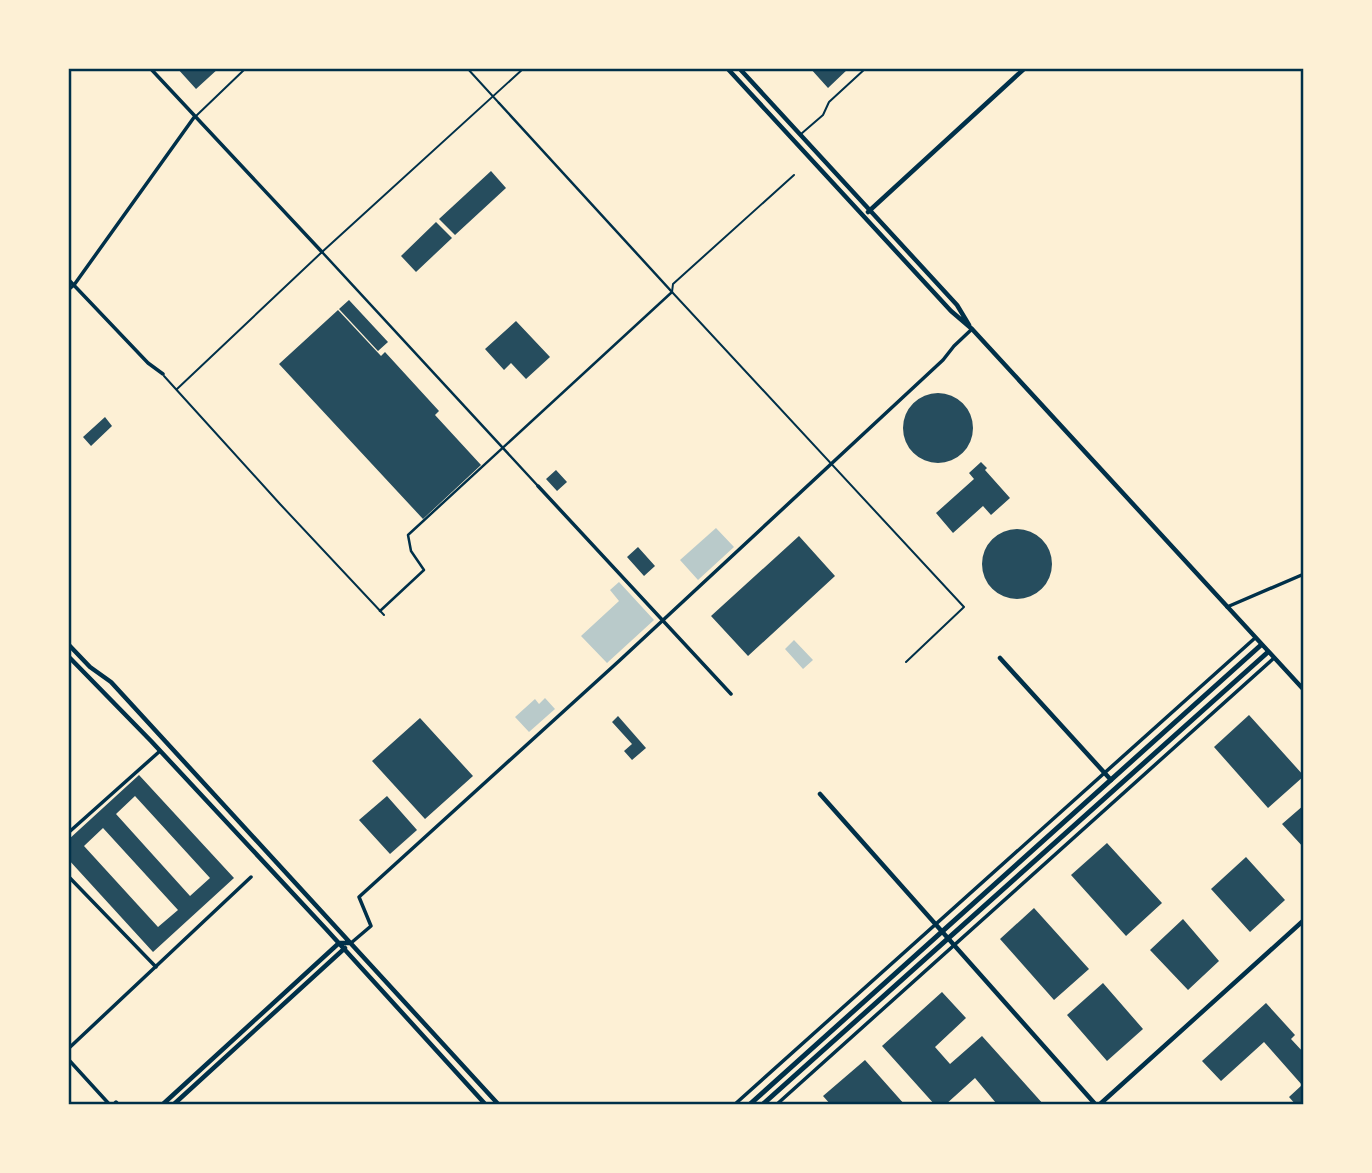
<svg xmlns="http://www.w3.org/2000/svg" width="1372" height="1173" viewBox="0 0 1372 1173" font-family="Bitter,serif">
<rect width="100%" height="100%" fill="#fdf0d5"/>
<path fill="#b9caca" d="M 716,528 L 734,547 L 698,580 L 680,560 Z
M 619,582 L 654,620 L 607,663 L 581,636 L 619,601 L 610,590 Z
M 794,640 L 813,660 L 803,669 L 785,649 Z
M 545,698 L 555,709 L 529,732 L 515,717 L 535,699 L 539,704 Z"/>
<path fill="#264d5e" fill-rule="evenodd" d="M 177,68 L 219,68 L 196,89 Z
M 810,68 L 849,68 L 828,88 Z
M 491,171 L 506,188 L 455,235 L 439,219 Z
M 436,222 L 452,238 L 416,272 L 401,256 Z
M 349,300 L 388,342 L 378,351 L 339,309 Z
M 338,310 L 381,356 L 385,352 L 439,411 L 435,415 L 481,465 L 423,519 L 279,364 Z
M 516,321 L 550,357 L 526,379 L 511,363 L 504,370 L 485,349 Z
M903 428a35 35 0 1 1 70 0a35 35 0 1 1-70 0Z
M 105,417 L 112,426 L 91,446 L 83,437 Z
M 981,462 L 987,468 L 985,470 L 1010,498 L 991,515 L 983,506 L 953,533 L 936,513 L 974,479 L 969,473 Z
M 556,470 L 567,482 L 557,491 L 546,479 Z
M982 564a35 35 0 1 1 70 0a35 35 0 1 1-70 0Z
M 799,536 L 835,576 L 748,656 L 711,616 Z
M 638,547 L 655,566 L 644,576 L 627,557 Z
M 1249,715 L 1304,776 L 1268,808 L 1214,747 Z
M 618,716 L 646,748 L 632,760 L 624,751 L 632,744 L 612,722 Z
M 420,718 L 473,776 L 425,819 L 372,761 Z
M 139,775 L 234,878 L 153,952 L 68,859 L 68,840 ZM 135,796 L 210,878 L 190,896 L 116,814 ZM 103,828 L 178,910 L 158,927 L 84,846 Z
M 387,796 L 417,830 L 390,854 L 359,820 Z
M 1304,805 L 1304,848 L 1282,824 Z
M 1107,843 L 1162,903 L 1126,936 L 1071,875 Z
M 1246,857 L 1285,900 L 1250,932 L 1211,889 Z
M 1034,908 L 1089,969 L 1054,1000 L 1000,939 Z
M 1183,919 L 1219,961 L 1188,990 L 1150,950 Z
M 1103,983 L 1143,1029 L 1107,1061 L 1067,1015 Z
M 942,992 L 966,1018 L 935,1047 L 950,1064 L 982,1036 L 1044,1105 L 994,1105 L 996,1103 L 975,1078 L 945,1105 L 935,1105 L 882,1046 Z
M 1266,1003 L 1295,1035 L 1291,1039 L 1304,1053 L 1304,1105 L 1296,1105 L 1289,1097 L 1302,1085 L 1264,1042 L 1221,1081 L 1202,1061 Z
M 865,1060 L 905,1105 L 831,1105 L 823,1096 Z"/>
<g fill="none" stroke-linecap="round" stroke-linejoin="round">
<path stroke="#003049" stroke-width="2" d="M 467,68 L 499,103
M 196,116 L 246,68
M 801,134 L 823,115 L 829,102 L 866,68
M 794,175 L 673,284 L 672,292 L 964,607 L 906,662
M 164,376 L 280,504 L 384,615
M 177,389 L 322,252 L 524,68"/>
<path stroke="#003049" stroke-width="2.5" d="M 322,252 L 538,486
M 380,611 L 424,570 L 411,551 L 408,535 L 672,292 L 499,103"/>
<path stroke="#003049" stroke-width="3.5" d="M 150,68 L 322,252
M 68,279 L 148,363 L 163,374
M 68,290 L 74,285 L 195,116
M 538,486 L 731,694
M 1227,607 L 1304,574
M 68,833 L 160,751
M 68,876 L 156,967
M 351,943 L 371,926 L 359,897 L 619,661 L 943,360 L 954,346 L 972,329
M 68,1049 L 251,877
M 68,1059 L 110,1105
M 113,1105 L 116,1102 L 119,1105
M 734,1105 L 1255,638
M 776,1105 L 1274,658"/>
<path stroke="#003049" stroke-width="4.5" d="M 727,68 L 951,311 L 972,329 L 1304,690
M 739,68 L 957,305 L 969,325
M 868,212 L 1025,68
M 68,644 L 90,667 L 111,682 L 499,1105
M 68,656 L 151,741 L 326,929 L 486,1105
M 1000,658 L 1111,780
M 820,794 L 1096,1105
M 162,1105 L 339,943 L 351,943
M 173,1105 L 345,948
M 1099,1105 L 1304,920"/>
<path stroke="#003049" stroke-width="5" d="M 749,1105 L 1261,645
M 762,1105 L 1268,652"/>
</g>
<rect width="1372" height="1173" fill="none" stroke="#fdf0d5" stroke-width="140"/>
<rect x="70" y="70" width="1232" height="1033" fill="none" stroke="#003049" stroke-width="2.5"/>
</svg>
